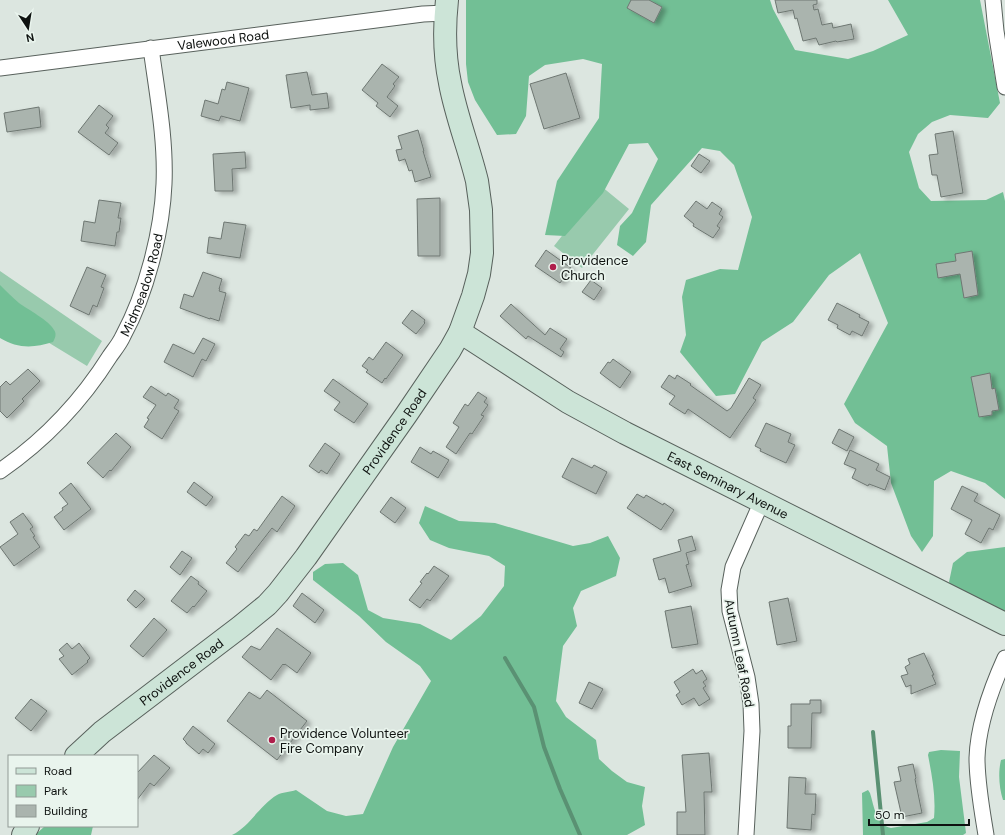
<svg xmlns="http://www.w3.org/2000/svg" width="1005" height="835" viewBox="0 0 1005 835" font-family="'DM Sans',sans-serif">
<defs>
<filter id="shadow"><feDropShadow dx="4.5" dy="2.5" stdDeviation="2" flood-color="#0004"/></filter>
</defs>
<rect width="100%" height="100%" fill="#dce6e0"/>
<path fill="#98caad" d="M 601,186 L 629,209 L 582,268 L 554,246 Z
M 0,271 L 102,341 L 87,366 L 0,313 Z"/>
<path fill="#72bf95" d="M 466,0 L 770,0 L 773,9 L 795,50 L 848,59 L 873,51 L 908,35 L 888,0 L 980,0 L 1000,103 L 988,118 L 950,115 L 932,122 L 918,134 L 909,152 L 919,188 L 931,201 L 986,200 L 1003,192 L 1005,201 L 1005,499 L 985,483 L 951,471 L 934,481 L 933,536 L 922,552 L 911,536 L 891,483 L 887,446 L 855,423 L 844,404 L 888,323 L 860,253 L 829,275 L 793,322 L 762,342 L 735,394 L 716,396 L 680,352 L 686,335 L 682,297 L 686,280 L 720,269 L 738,270 L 752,217 L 734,165 L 720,151 L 702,148 L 651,205 L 646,242 L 633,256 L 617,245 L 620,226 L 632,213 L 658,159 L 648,143 L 629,144 L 603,193 L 565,236 L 545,235 L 557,181 L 599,118 L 602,64 L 583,59 L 545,65 L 529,76 L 526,116 L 516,134 L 497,135 L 475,100 L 468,82 L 466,64 Z
M 0,285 C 6,291 12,297 19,303 C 27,309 50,321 54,330 C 57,334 55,338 53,342 C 34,348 18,349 0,338 Z
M 425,506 L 459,521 L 495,523 L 573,546 L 590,543 L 608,536 L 620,558 L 616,576 L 581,591 L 573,608 L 577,626 L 563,646 L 556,701 L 566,717 L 596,740 L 599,759 L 612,771 L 627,782 L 645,787 L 642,806 L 645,825 L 627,835 L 232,835 C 250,826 260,805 277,795 C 282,792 290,792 296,790 L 327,811 L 346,816 L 363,814 L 393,747 L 431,681 L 420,666 L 386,642 L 359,616 L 313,580 L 313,572 L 325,564 L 343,563 L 358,575 L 368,610 L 383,618 L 420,624 L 451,640 L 481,616 L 504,586 L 505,566 L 489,556 L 449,548 L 430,540 L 419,523 Z
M 1005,547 L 1005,615 L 957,600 L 949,582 L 953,563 L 967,552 Z
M 941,750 L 960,751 L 959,777 L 966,833 L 963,835 L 863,835 L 862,793 L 868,790 L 870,793 C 874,806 876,825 891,828 L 927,822 L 934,818 C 936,796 932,776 928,755 L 929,752 Z
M 1005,759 L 1005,800 L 1003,800 C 999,788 998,772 1001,760 Z
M 45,826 L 93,826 L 91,835 L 35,835 Z"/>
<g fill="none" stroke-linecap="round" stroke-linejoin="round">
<path stroke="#5a9173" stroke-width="4" d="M 505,658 L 534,707 L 544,747 L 560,789 L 580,835
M 873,732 L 883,835"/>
</g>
<path fill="#aab4ae" stroke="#6e7772" filter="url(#shadow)" d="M 631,0 L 649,0 L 662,7 L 654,23 L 627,8 Z
M 775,0 L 817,0 L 817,4 L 813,5 L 814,10 L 818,9 L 822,25 L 832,23 L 833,28 L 851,24 L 854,39 L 837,42 L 836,41 L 819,45 L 816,38 L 803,41 L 797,18 L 795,19 L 793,10 L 778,13 Z
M 382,64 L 399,77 L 393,84 L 395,86 L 387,97 L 398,106 L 390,117 L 376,106 L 378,103 L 362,90 Z
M 307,72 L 312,95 L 327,93 L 329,108 L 310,110 L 310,105 L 291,108 L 286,75 Z
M 566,73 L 580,118 L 544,129 L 530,84 Z
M 227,82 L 249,88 L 240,121 L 221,116 L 219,121 L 201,116 L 205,100 L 218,104 L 222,89 L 225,90 Z
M 99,105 L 113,116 L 106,125 L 109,128 L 105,133 L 118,143 L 109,155 L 78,132 Z
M 39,107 L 41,127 L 7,132 L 4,113 Z
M 418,130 L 424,151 L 423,151 L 431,177 L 415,182 L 412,170 L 409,171 L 405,159 L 399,161 L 396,150 L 402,149 L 398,136 Z
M 953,131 L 963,193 L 941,197 L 937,175 L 932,175 L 929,155 L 938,154 L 935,134 Z
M 245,152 L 246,168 L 232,169 L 233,191 L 215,191 L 213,154 Z
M 699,154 L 710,161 L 701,173 L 691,166 Z
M 440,198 L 440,256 L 418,256 L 417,199 Z
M 99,200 L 121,203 L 118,218 L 121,218 L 119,232 L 117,232 L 115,246 L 81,241 L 84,221 L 95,223 Z
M 696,201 L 707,209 L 712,202 L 722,209 L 719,214 L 723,217 L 717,226 L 720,228 L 713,238 L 693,226 L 694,224 L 684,216 Z
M 224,222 L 246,225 L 240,258 L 207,253 L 209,237 L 221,239 Z
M 546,250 L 571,268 L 560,283 L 535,266 Z
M 972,251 L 978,295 L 964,298 L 960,274 L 938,278 L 936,264 L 956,261 L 955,254 Z
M 87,267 L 106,275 L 101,287 L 104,288 L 97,307 L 93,305 L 89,315 L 70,306 Z
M 203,272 L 222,279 L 219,289 L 220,289 L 219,291 L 226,293 L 219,321 L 210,318 L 210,319 L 180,308 L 184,294 L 193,297 Z
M 591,280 L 602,288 L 594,300 L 582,292 Z
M 837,303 L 860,315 L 859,317 L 869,322 L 862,336 L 852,331 L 850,335 L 837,328 L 838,325 L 828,320 Z
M 511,304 L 545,335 L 550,328 L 567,339 L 560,349 L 564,352 L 561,357 L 528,336 L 526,339 L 500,316 Z
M 412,310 L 425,320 L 424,322 L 425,323 L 416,334 L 402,323 Z
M 203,338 L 215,344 L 206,361 L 202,359 L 193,377 L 164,362 L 173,344 L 194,354 Z
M 386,342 L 403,355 L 386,379 L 385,378 L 382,383 L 366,372 L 368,370 L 362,366 L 369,357 L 373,360 Z
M 613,359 L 631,372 L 620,388 L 600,373 L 608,362 L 610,363 Z
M 28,369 L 40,381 L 22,399 L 24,401 L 7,418 L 0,411 L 0,387 L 6,381 L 10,385 Z
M 990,373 L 992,389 L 995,388 L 999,410 L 992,411 L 992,415 L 979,417 L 971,377 Z
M 669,375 L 675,379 L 677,375 L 691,384 L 690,385 L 727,411 L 731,408 L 749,378 L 761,385 L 753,398 L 756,400 L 730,438 L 688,409 L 685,414 L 669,404 L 675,396 L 661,387 Z
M 333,379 L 368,404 L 354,423 L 334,410 L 340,402 L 324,391 Z
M 151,386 L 166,396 L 168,393 L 179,400 L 174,408 L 179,411 L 162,439 L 144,427 L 149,419 L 147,418 L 156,405 L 143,397 Z
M 478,392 L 487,398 L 484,402 L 488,405 L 481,415 L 484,416 L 472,434 L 470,433 L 456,454 L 446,447 L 459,427 L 453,423 L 465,404 L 468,406 Z
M 766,423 L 791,434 L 788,442 L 795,445 L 786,463 L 760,451 L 761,449 L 755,446 Z
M 839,429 L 854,437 L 847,451 L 832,443 Z
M 116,433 L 131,447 L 111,471 L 110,470 L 103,478 L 87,463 Z
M 325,443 L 340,454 L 327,474 L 321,470 L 319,473 L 309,466 Z
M 420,447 L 431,454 L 433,451 L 449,460 L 438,478 L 411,462 Z
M 850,450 L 879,464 L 876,470 L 890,477 L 885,490 L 869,484 L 868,486 L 852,478 L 856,469 L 844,464 Z
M 572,458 L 592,468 L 594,465 L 607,472 L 596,494 L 562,477 Z
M 194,482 L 213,497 L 206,506 L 187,492 Z
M 71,483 L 91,509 L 64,530 L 54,517 L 63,510 L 62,508 L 68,504 L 59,493 Z
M 962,486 L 978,494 L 974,501 L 1000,515 L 993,530 L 989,528 L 981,543 L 965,534 L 972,520 L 951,509 Z
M 637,494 L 644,498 L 646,495 L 663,505 L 664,503 L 674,510 L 661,530 L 627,508 Z
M 282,496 L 295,506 L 277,532 L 272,528 L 238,572 L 226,563 L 237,549 L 235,547 L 245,534 L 249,536 L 254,529 L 257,531 Z
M 391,497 L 406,508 L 395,523 L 380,512 Z
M 23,513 L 33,527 L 30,529 L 35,536 L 33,537 L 40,547 L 14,566 L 0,547 L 18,534 L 10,522 Z
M 692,536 L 696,550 L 686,553 L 689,564 L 686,565 L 692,586 L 669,593 L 665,578 L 659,580 L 653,559 L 681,551 L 678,540 Z
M 182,551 L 192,558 L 180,575 L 170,567 Z
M 434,566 L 449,576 L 430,601 L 427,599 L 420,608 L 409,600 L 422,583 L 420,582 L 427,573 L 428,574 Z
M 191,576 L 199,582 L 198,584 L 207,591 L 194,607 L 193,606 L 187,613 L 171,601 Z
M 135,590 L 145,599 L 136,608 L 127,600 Z
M 302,593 L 324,610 L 315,623 L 293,606 Z
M 788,598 L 797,641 L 777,645 L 769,602 Z
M 691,606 L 698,644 L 672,648 L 665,611 Z
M 154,618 L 167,630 L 143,657 L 130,646 Z
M 277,628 L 311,653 L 297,673 L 285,664 L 284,665 L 283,664 L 271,680 L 242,657 L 251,646 L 260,650 Z
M 67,643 L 72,649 L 79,643 L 90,658 L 87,661 L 88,662 L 72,675 L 59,659 L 64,656 L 59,650 Z
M 924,653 L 934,675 L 932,675 L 936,684 L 911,694 L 911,685 L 906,687 L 901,676 L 908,674 L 905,667 L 910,664 L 908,659 Z
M 693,669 L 696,674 L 702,670 L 707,679 L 703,682 L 706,686 L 703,688 L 710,699 L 699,706 L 694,698 L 682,705 L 676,695 L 680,692 L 674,682 Z
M 589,682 L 603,689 L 592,709 L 579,703 Z
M 267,690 L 307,721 L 277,760 L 227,721 L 249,692 L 260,699 Z
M 31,699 L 47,711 L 31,731 L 15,718 Z
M 810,700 L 821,700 L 821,713 L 812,713 L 811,748 L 788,748 L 788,726 L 791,726 L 791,704 L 810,704 Z
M 193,726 L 215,744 L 208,753 L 203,749 L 199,754 L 186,743 L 186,742 L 183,739 Z
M 709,753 L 712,792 L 704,792 L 705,835 L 677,835 L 677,812 L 686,812 L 682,755 Z
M 154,755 L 170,768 L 154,786 L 150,783 L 137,800 L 137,773 Z
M 913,764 L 916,778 L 915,779 L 922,813 L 902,817 L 894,782 L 901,781 L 898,767 Z
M 789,777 L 806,778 L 805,794 L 816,794 L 815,815 L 812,814 L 811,830 L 787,828 Z"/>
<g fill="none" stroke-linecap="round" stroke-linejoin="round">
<defs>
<g id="street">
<path d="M 993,0 L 996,31 L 1005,87"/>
<path id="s1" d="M 0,68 L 423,14 L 446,13"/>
<path id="s2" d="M 0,471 C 45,440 81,402 110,356 C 115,349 120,343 123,336 C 146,294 162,232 164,184 C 166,139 157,93 151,48"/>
<path d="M 746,835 L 752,731 L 751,704 L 747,677 L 730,611 L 729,590 L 733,567 L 762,501"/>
<path d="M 986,835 C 982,810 977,784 977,758 C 978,724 991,689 1005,658"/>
</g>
<g id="secondary">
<path id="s3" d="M 460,332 L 568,402 L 625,433 L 1005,624"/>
<path id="s4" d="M 76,756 L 102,732 L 240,627 L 267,605 L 278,593 L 306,557 L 406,415 L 450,350 L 460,332 L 473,296 L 479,274 L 482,253 L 481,210 L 477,181 C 469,148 456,116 450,83 C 444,55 444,28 447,0"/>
<path d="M 23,835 L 28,826"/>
</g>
</defs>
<use href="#street" stroke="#58615c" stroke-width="17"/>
<use href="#secondary" stroke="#58615c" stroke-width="24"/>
<use href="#street" stroke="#fff" stroke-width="15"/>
<use href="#secondary" stroke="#cce4d7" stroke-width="22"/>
</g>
<g fill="#af1d4b" stroke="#e9f4ed" stroke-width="1.5">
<circle cx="553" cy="267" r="4"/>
<circle cx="272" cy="740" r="4"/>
</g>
<g text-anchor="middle" stroke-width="3.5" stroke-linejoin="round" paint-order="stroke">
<g font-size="13" fill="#0e1210" stroke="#e9f4ed">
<text dy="5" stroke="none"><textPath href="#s1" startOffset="225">Valewood Road</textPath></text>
<text dy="5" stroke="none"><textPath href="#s2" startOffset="239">Midmeadow Road</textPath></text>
<text dy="5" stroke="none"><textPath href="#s4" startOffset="459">Providence Road</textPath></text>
<text dy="5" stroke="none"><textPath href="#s3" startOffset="309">East Seminary Avenue</textPath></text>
<text transform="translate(740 653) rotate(79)" y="5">Autumn Leaf Road</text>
<text dy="5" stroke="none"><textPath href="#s4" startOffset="135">Providence Road</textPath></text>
</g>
<g font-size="13" fill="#0e1210" stroke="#e9f4ed" text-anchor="start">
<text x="561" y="265">Providence<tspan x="561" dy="15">Church</tspan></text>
<text x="280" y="738">Providence Volunteer<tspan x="280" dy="15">Fire Company</tspan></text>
</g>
</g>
<rect x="8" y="755" width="130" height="72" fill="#e9f4ed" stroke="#919a95"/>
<rect x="16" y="768" width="20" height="6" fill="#cce4d7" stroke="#919a95"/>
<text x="44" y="775" font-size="12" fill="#0e1210">Road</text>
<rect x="16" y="785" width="20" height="12" fill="#98caad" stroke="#919a95"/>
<text x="44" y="795" font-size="12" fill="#0e1210">Park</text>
<rect x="16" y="805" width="20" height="12" fill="#aab4ae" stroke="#919a95"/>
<text x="44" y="815" font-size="12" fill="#0e1210">Building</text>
<g transform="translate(28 28) rotate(168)" stroke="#e9f4ed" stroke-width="3" paint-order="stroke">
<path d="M0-3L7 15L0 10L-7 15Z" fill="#0e1210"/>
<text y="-6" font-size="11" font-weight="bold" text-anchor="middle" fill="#0e1210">N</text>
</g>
<path d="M869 819v6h100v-6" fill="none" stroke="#0e1210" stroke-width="2"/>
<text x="875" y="819" font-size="12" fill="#0e1210" stroke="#e9f4ed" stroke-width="3" paint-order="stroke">50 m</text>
</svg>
